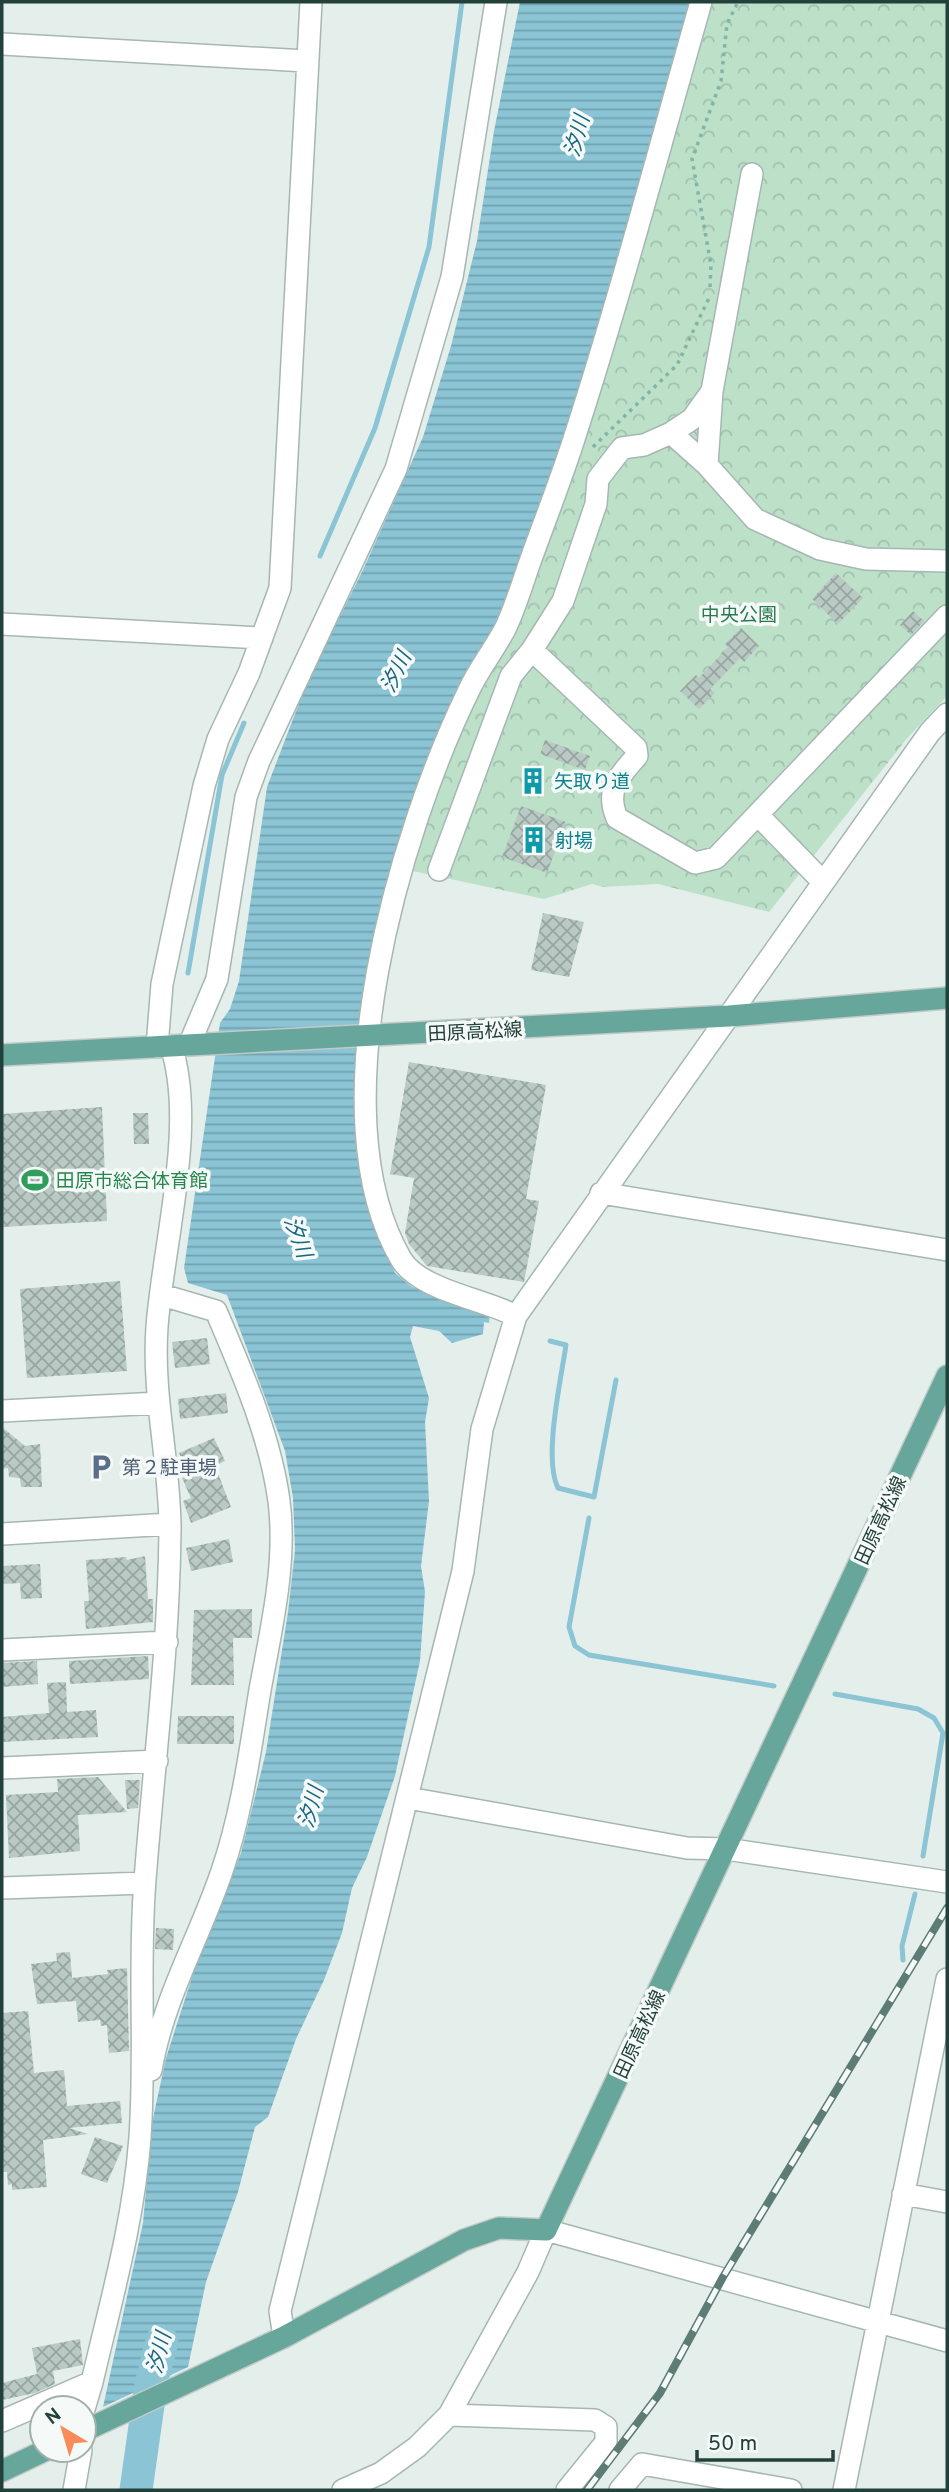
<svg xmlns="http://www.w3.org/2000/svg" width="949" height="2492" viewBox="0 0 949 2492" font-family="Overpass,'Noto Sans JP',sans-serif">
<defs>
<pattern id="park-crowns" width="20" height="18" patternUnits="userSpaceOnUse" patternTransform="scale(1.75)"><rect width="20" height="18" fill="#bde0c9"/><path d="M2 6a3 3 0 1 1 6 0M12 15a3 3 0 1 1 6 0" fill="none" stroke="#a2c1ae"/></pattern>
<pattern id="water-rules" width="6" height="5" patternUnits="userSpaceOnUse" patternTransform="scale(1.75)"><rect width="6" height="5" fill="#8bc4d5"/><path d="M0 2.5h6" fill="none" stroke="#71a1ae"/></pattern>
<pattern id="building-cross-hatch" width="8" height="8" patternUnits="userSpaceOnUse" patternTransform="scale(1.75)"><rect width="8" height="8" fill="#b9c9c4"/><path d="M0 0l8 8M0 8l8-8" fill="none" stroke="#96a5a0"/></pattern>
</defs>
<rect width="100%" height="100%" fill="#e4eeeb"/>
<path fill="url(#park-crowns)" d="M 709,2 L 947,2 L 947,696 L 909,736 L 769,912 L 658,884 L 603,887 L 592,884 L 544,899 L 408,870 Z"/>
<path fill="url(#water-rules)" d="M 520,2 L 694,2 L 568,440 L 374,951 L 366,1183 L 380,1238 L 395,1273 L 412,1287 L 490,1313 L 489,1323 L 484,1322 L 483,1334 L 452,1343 L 439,1331 L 413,1326 L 410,1337 L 429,1398 L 425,1422 L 429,1501 L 421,1566 L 425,1592 L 420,1661 L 395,1776 L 367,1857 L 352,1888 L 342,1933 L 324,1980 L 296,2039 L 268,2117 L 255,2127 L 238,2192 L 206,2282 L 188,2367 L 103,2407 L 143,2223 L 152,2123 L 166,2058 L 194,1971 L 241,1853 L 266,1752 L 288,1612 L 295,1550 L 293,1498 L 285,1451 L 227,1295 L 188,1283 L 184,1268 L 220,1023 L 230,1009 L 239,981 L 267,787 L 308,680 L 362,572 L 423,437 L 451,346 L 477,241 L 494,131 Z"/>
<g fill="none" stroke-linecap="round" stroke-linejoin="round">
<path stroke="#8bc4d5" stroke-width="5" d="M 320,556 L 375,428 L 429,247 L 462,2
M 188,973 L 222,775 L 244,723
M 550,1341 L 566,1345 C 561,1379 543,1459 558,1488 L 594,1497 L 616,1380
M 589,1518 L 569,1627 L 575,1646 L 589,1655 L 774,1686
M 835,1694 L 918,1709 L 934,1718 L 943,1733 L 923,1856
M 903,1960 L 902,1946 L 915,1894"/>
<path stroke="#8bc4d5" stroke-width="33" d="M 136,2490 L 151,2384 L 162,2341"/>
</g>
<path fill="url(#building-cross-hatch)" d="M 836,573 L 863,598 L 838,624 L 812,599 Z
M 913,611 L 924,621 L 911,635 L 900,625 Z
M 741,628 L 759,646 L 744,662 L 740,658 L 710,689 L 715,693 L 699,709 L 680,691 L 696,675 L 699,678 L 728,647 L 725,644 Z
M 545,740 L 590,756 L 585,770 L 540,754 Z
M 521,806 L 566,822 L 547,873 L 502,857 Z
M 543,913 L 584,922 L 569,977 L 531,970 Z
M 409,1062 L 546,1085 L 526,1199 L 539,1201 L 524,1282 L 427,1266 L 409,1244 L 405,1233 L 414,1178 L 390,1174 Z
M 102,1107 L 107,1221 L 2,1227 L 2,1114 Z
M 133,1113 L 148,1113 L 149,1144 L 134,1144 Z
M 120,1281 L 127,1371 L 27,1378 L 20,1289 Z
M 207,1338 L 210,1364 L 175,1368 L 172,1342 Z
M 226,1393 L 228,1413 L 180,1419 L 178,1399 Z
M 2,1427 L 25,1446 L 40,1444 L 42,1487 L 21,1487 L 20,1478 L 9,1477 L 8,1468 L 2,1469 Z
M 214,1438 L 225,1461 L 215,1466 L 231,1507 L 191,1523 L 183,1501 L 191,1498 L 182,1478 L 189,1475 L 179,1453 Z
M 229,1539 L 233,1562 L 191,1571 L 186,1548 Z
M 145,1556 L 148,1599 L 153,1599 L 153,1622 L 86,1629 L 84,1601 L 89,1601 L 86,1560 L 126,1557 L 127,1560 Z
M 40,1564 L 42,1598 L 21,1599 L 20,1583 L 2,1584 L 2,1566 Z
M 252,1609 L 252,1638 L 233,1638 L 234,1685 L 191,1685 L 194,1610 Z
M 148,1656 L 149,1679 L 70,1684 L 69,1661 Z
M 37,1661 L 38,1684 L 2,1687 L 2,1663 Z
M 66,1682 L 67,1712 L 96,1710 L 98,1737 L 2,1742 L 2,1717 L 49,1713 L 47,1683 Z
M 178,1716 L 234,1716 L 234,1744 L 177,1744 Z
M 98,1777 L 127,1812 L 78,1815 L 80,1851 L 9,1858 L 6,1795 L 58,1792 L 57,1779 Z
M 125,1780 L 140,1780 L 138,1808 L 127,1809 Z
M 156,1928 L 174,1929 L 173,1950 L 155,1949 Z
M 70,1952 L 72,1978 L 108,1974 L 107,1970 L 127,1968 L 129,2051 L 109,2053 L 107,2025 L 101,2026 L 100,2020 L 78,2022 L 76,2001 L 37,2004 L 31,1964 L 57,1961 L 56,1953 Z
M 28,2011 L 34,2073 L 64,2070 L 67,2106 L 120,2101 L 122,2123 L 69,2128 L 88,2134 L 43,2140 L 47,2187 L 12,2190 L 12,2184 L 8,2185 L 7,2172 L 2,2172 L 2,2013 Z
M 95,2137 L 123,2146 L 107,2183 L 81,2174 Z
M 80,2339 L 83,2365 L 53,2371 L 55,2384 L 35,2393 L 2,2400 L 2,2383 L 37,2374 L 32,2348 Z"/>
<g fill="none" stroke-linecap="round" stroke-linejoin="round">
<defs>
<path id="minor" d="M 2,44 L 306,61
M 752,174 L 712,391 L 707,465 L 755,519 L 820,549 L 866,559 L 947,561
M 671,433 L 692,419 L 712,391
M 2,624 L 262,638
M 532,650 L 636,748 L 637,756 C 619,776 605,790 617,818 L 695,863 L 716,858 L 947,616
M 759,816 L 823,882
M 439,870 L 511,676 L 532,650 L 563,601 L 596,504 L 598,479 L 622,448 L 644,445 L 671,433 L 707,465
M 189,1045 L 217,979 L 246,797 L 259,761 L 396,469 L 452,277 L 496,2
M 157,1047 L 162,984 L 204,786 L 218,739 L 249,673 L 280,588 L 311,2
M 601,1193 L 947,1250
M 516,1316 C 484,1299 419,1290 401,1259 C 316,1114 400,831 469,690 C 479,668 495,649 506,627 C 516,606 523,581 531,559 C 545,520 560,482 573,442 C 620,297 659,149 701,2
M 2,1411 L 159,1403
M 2,1534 L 170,1524
M 2,1650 L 167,1642
M 2,1768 L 157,1761
M 408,1798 L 687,1848 L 726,1849 L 947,1882
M 2,1888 L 144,1883
M 151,2070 C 163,1999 199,1939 222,1871 C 242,1813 250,1751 260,1690 C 271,1629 287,1564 279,1501 C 270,1435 242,1372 216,1311 L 162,1295
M 903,2194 L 947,2202
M 284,2337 L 280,2311 L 463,1571 L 482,1429 L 516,1316 L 930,732 L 947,714
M 84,2409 L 92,2382
M 449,2415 L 595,2420 L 606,2427 L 606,2442 L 567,2490
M 2,2421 L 92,2382 C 111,2301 134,2220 140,2137 C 146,2051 138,1965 145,1880 C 154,1763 169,1647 170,1529 C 170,1462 152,1395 157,1327 C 163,1244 197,1125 171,1046
M 74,2490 L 81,2450
M 343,2490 L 381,2473 L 417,2447 L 449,2415 L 528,2272 L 546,2230 L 947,2341
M 620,2490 L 642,2464 L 791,2490
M 844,2490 L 947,1979"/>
<path id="major" d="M 2,1055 L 729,1016 L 947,998
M 84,2431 L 284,2337 L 464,2240 L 499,2228 L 546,2230 L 947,1376
M 2,2471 L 46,2450"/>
</defs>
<use href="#minor" stroke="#a6b7b3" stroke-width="24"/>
<use href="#major" stroke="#c1cac8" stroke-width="24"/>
<path stroke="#84b3a8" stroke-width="3.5" stroke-dasharray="3.5 5" stroke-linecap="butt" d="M 710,287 L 711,265 L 692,159 L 721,81 L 727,24 L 738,2
M 593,447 L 677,365 L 709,298"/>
<use href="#minor" stroke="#fff" stroke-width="21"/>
<use href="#major" stroke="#67a69a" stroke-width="21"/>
<defs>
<path id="rail" d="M 587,2490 L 660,2393 L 723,2277 L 947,1908"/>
</defs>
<use href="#rail" stroke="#5d7c76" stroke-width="8"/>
<use href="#rail" stroke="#f5faf8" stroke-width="5" stroke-dasharray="16" stroke-linecap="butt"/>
</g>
<defs>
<symbol id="building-bare" viewBox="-9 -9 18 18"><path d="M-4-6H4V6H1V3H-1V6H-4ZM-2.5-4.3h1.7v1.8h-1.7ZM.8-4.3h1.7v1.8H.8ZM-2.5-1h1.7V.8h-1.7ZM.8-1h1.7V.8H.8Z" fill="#0f9aa8" stroke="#f5faf8" stroke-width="2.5" paint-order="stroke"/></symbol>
<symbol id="stadium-bare" viewBox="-9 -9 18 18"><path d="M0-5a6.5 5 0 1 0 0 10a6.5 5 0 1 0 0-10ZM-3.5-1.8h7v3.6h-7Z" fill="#2e9e5b" stroke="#f5faf8" stroke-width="2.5" paint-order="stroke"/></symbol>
<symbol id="parking-bare" viewBox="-9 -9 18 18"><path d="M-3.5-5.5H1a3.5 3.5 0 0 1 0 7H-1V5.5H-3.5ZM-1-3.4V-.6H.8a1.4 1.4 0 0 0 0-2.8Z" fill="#5c6f8a" stroke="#f5faf8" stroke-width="2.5" paint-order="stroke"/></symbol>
</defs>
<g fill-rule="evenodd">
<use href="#building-bare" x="514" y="762" width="38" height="38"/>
<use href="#building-bare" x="515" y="821" width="38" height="38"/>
<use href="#stadium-bare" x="16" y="1161" width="38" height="38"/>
<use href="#parking-bare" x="82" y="1448" width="38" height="38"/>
</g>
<g text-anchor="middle" stroke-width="7" stroke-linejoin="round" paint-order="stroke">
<g font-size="19" fill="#2b7a4f" stroke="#f5faf8">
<text x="739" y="621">中央公園</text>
</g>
<g font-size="19" fill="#0d838f" stroke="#f5faf8" text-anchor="start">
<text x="554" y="788">矢取り道</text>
<text x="555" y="847">射場</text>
</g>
<g font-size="19" fill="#23413b" stroke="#f5faf8">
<text transform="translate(475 1031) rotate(-3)" y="7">田原高松線</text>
<text transform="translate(880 1520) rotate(-65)" y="7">田原高松線</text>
<text transform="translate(639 2034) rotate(-65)" y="7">田原高松線</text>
</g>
<g font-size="19" fill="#27864d" stroke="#f5faf8" text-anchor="start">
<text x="56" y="1187">田原市総合体育館</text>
</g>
<g font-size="19" fill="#4e5e75" stroke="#f5faf8" text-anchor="start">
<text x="122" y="1474">第２駐車場</text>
</g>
<g font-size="21" font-style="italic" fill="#196781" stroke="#f5faf8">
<text transform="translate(577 136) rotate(-75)" y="7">汐川</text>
<text transform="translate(396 672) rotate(-64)" y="7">汐川</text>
<text transform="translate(298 1237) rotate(70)" y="7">汐川</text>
<text transform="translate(311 1807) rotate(-75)" y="7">汐川</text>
<text transform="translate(159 2353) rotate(-76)" y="7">汐川</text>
</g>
</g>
<rect width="949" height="2492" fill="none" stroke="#23413b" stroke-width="7"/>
<g transform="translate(63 2429) rotate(322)"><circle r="33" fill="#f5faf8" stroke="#a1b0ac" stroke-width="2"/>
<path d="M0-5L12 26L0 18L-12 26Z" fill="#f78c59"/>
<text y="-10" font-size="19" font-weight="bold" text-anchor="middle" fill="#23413b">N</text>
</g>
<path d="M697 2450v10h136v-10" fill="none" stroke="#23413b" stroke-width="3.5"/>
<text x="708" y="2450" font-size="21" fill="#23413b" stroke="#f5faf8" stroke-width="5" paint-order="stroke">50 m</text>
</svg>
